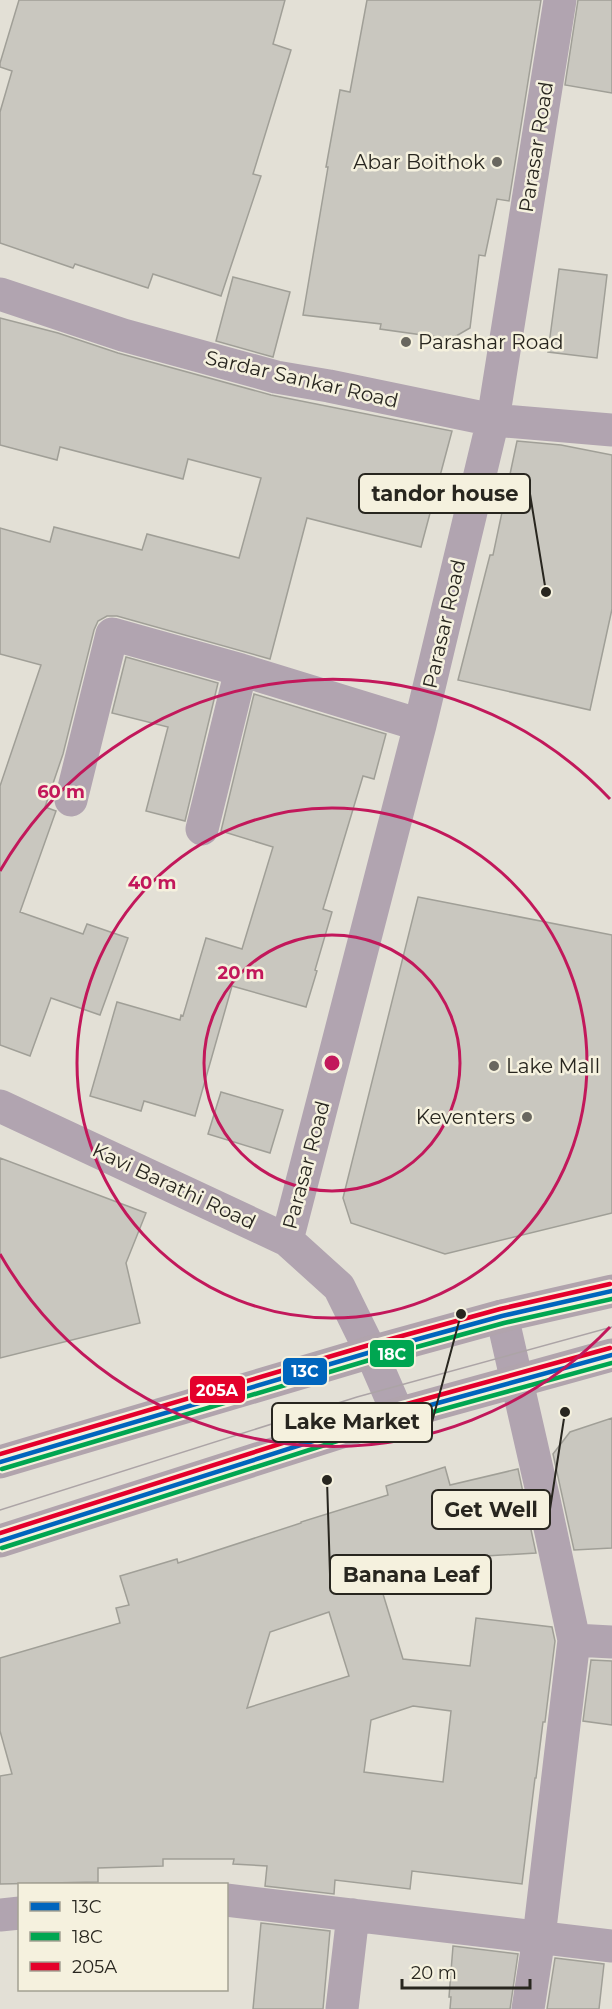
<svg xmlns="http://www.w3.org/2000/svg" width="612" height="2009" viewBox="0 0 612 2009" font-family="Montserrat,sans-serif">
<rect width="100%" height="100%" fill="#e3e0d6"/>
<path fill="#c9c7bf" stroke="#a09f97" stroke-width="1.5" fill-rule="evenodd" d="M 19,0 L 285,0 L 273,44 L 291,50 L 253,174 L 261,176 L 221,296 L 153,274 L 148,288 L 75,264 L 73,268 L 0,243 L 0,112 L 12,71 L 0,67 L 0,63 Z
M 367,0 L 541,0 L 509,201 L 497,199 L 485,256 L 479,255 L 470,328 L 451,339 L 380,329 L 381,324 L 303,315 L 328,167 L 326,167 L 340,90 L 350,92 Z
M 578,0 L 612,0 L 612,93 L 565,85 Z
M 559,269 L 607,275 L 597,358 L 548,352 Z
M 233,277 L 290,292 L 273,357 L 216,341 Z
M 0,318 L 58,333 L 118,353 L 271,395 L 452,431 L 421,547 L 307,518 L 270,659 L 117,616 L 107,616 L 98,621 L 94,630 L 63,754 L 45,807 L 56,811 L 20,912 L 83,934 L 87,924 L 128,938 L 100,1015 L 51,998 L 30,1056 L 0,1045 L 0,786 L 41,665 L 0,654 L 0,528 L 50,542 L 54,527 L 142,550 L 147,534 L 239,558 L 261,478 L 188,459 L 183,479 L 60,447 L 57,460 L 0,445 Z
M 517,441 L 561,445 L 612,455 L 612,609 L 590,710 L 458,680 L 490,555 L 493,555 Z
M 126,657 L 218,683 L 185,821 L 146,811 L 168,727 L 112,713 Z
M 254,694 L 386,734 L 374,779 L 363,776 L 323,909 L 332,912 L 315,970 L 317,971 L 306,1007 L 232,986 L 195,1116 L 144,1101 L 141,1111 L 90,1096 L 117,1002 L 180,1020 L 181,1015 L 183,1016 L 206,938 L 242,949 L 273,847 L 221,831 Z
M 418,897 L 612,935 L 612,1213 L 445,1254 L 351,1223 L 343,1198 Z
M 221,1092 L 283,1110 L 270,1153 L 208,1134 Z
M 0,1158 L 146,1213 L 126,1263 L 140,1323 L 0,1358 Z
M 612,1418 L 612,1548 L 574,1550 L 553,1454 L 570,1432 Z
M 445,1467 L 450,1485 L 518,1469 L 536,1553 L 452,1558 L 456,1570 L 383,1594 L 403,1659 L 470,1666 L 476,1618 L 552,1627 L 555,1641 L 545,1722 L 543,1722 L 536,1778 L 535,1778 L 522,1884 L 412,1871 L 410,1889 L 335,1880 L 334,1894 L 265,1886 L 267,1866 L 233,1864 L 234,1859 L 163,1859 L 163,1866 L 98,1868 L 98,1882 L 0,1884 L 0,1776 L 12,1774 L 0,1731 L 0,1658 L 120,1623 L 116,1608 L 129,1605 L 120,1576 L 177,1559 L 178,1563 L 301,1523 L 301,1522 L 388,1495 L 386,1486 ZM 329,1612 L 349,1676 L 247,1708 L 270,1632 ZM 413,1706 L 451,1711 L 443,1782 L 364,1772 L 371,1720 Z
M 591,1660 L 612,1661 L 612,1725 L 583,1721 Z
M 261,1923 L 330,1931 L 323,2009 L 253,2009 Z
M 453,1946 L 518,1954 L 510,2009 L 450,2009 L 451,1997 L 449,1997 Z
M 555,1958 L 604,1964 L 599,2009 L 547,2009 Z"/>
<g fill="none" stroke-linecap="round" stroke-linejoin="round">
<path stroke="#b1a4b0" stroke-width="33" d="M 0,294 L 123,335 L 276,377 L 329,386 L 493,420 L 612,430
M 71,800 L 112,634 L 241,670 L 420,725
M 202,829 L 241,670
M 0,1106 L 287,1240 L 339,1287 L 371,1352 L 398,1414
M 287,1240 L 420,725 L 493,420 L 560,0
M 502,1316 L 544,1500 L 574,1640 L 539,1937 L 528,2009
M 574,1640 L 612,1642
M 226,1900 L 612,1946
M 0,1915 L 20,1913
M 342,2009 L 353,1915"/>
<path stroke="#b1a4ad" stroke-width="33" d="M 0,1462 L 371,1352 L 502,1316 L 612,1291
M 0,1541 L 398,1414 L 612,1355"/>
<path stroke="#aca4a6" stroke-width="1.5" d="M 0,1510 L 357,1397 L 612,1327"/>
<defs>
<path id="bus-1" d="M 0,1462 L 371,1352 L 502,1316 L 612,1291
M 0,1541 L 398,1414 L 612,1355"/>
<path id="bus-2" d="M 2,1469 L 373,1359 L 504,1323 L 612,1299
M 2,1548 L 400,1421 L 612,1363"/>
<path id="bus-3" d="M 0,1454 L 369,1345 L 500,1309 L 610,1284
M 0,1533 L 396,1407 L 610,1348"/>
</defs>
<use href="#bus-1" stroke="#f5f1de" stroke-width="9"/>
<use href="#bus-2" stroke="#f5f1de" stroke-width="9"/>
<use href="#bus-3" stroke="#f5f1de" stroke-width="9"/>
<use href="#bus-1" stroke="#0065bd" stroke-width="4.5"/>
<use href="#bus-2" stroke="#00a651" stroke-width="4.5"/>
<use href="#bus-3" stroke="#e4002b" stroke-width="4.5"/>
</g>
<g fill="none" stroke="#c2185b" stroke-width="3">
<circle cx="332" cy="1063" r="128"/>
<circle cx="332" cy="1063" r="255"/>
<path d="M610 1327A383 383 0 0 1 0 1254M0 871A383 383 0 0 1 610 799"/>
</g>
<g fill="#69675f" stroke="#f5f1de" stroke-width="2">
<circle cx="497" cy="162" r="6"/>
<circle cx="406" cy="342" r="6"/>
<circle cx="494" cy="1066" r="6"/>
<circle cx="527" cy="1117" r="6"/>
</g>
<g text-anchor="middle" stroke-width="5" stroke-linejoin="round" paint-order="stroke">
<g font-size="20" fill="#28261f" stroke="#f5f1de">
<text transform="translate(536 147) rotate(-81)" y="7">Parasar Road</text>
<text transform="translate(302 379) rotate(13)" y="7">Sardar Sankar Road</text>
<text transform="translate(444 624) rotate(-77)" y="7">Parasar Road</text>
<text transform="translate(306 1165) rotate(-75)" y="7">Parasar Road</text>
<text transform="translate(174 1186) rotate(25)" y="7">Kavi Barathi Road</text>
</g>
<g font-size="20" fill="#28261f" stroke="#f5f1de" text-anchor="end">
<text x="485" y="169">Abar Boithok</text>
<text x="418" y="349" text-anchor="start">Parashar Road</text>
<text x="506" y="1073" text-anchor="start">Lake Mall</text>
<text x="515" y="1124">Keventers</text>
</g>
</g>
<circle cx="332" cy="1063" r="9" fill="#c2185b" stroke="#f5f1de" stroke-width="3"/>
<g font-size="18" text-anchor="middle" font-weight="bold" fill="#c2185b" stroke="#f5f1de" stroke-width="5" stroke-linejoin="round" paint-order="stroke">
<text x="61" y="798">60 m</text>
<text x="152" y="889">40 m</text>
<text x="241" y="979">20 m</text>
</g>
<path fill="none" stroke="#28261f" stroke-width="2" d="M546 592L530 494M461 1314L432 1422M565 1412L550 1509M327 1480L330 1574"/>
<g fill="#28261f" stroke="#f5f1de" stroke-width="2">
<circle cx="546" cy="592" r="6"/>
<circle cx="461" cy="1314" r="6"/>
<circle cx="565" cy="1412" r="6"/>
<circle cx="327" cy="1480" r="6"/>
</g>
<g fill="#f5f1de" stroke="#28261f" stroke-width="2">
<rect x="359" y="474" width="171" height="39" rx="6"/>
<rect x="272" y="1403" width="160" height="39" rx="6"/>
<rect x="432" y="1490" width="118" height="39" rx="6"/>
<rect x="330" y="1555" width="161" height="39" rx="6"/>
</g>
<g font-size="21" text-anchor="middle" font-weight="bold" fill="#28261f">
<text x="445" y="501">tandor house</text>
<text x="352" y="1429">Lake Market</text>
<text x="491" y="1517">Get Well</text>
<text x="411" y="1582">Banana Leaf</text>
</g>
<g stroke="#f5f1de" stroke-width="2">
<rect x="369" y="1339" width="46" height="29" rx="6" fill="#00a651"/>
<rect x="282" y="1357" width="46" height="29" rx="6" fill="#0065bd"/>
<rect x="189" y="1375" width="57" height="29" rx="6" fill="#e4002b"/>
</g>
<g font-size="16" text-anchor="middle" font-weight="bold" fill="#fff">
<text x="392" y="1360">18C</text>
<text x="305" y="1377">13C</text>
<text x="217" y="1396">205A</text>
</g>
<rect x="18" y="1883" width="210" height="108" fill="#f5f1de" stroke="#a3a092" stroke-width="1.5"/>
<rect x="30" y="1902" width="30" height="9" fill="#0065bd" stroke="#a3a092" stroke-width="1.5"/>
<text x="72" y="1913" font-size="18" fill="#28261f">13C</text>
<rect x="30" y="1932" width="30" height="9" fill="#00a651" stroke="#a3a092" stroke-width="1.5"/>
<text x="72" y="1943" font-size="18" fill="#28261f">18C</text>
<rect x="30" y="1962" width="30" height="9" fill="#e4002b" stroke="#a3a092" stroke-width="1.5"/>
<text x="72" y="1973" font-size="18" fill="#28261f">205A</text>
<path d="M402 1979v9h128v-9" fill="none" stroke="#28261f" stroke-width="3"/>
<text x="411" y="1979" font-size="18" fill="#28261f" stroke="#f5f1de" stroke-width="4.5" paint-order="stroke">20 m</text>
</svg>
